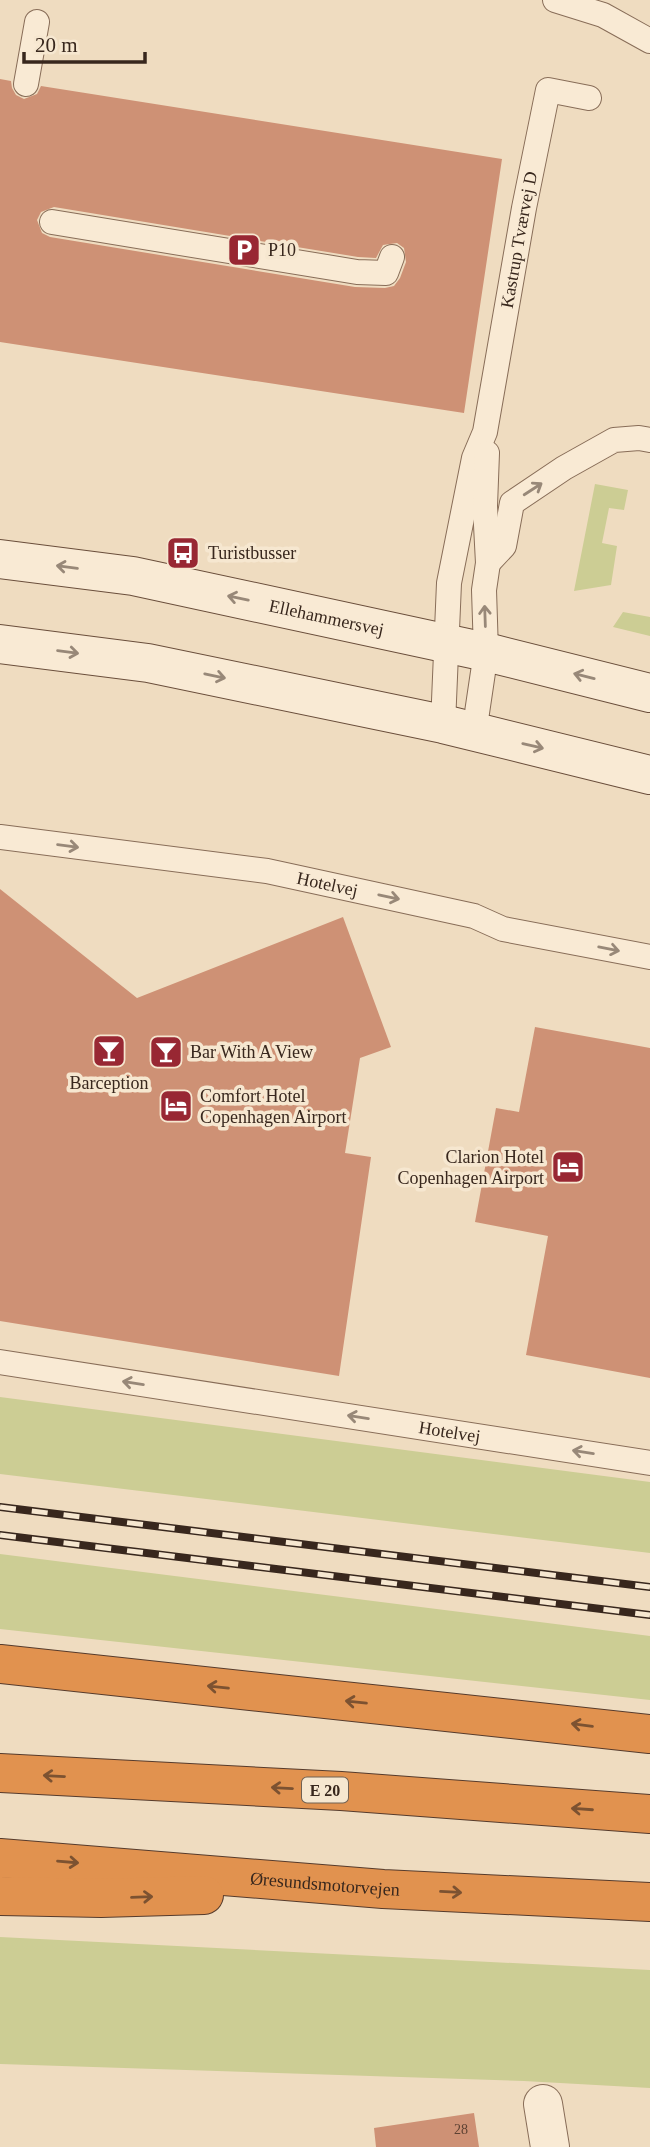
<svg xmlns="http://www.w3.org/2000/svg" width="650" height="2147" viewBox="0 0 650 2147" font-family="'Times New Roman',serif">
<rect width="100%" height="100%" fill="#efdcc0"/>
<path fill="#cccd94" d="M 595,484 L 628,490 L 624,510 L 609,508 L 602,543 L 617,546 L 611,585 L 574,591 Z
M 623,612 L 650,617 L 650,636 L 613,627 Z
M 0,1397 L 650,1482 L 650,1553 L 0,1474 Z
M 0,1554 L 650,1636 L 650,1700 L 0,1629 Z
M 0,1937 L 650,1970 L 650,2088 L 524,2081 L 0,2064 Z"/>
<path fill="#ce9175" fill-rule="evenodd" d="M 0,79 L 11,81 L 12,88 L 16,95 L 24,99 L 37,94 L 41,86 L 502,159 L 464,413 L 0,342 ZM 54,207 L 358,257 L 376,258 L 383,245 L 397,243 L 404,248 L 406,262 L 400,278 L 394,286 L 385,288 L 355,287 L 50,237 L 42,233 L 37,220 L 41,212 Z
M 0,889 L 137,998 L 343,917 L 391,1047 L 360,1058 L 345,1153 L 371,1157 L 339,1376 L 0,1321 Z
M 535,1027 L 650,1048 L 650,1378 L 526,1355 L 548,1236 L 475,1222 L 496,1108 L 519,1112 Z
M 474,2113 L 479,2147 L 376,2147 L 374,2128 Z"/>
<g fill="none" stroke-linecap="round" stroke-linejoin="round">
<defs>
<g id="lane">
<path d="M 555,0 L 603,15 L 650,41"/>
<path d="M 26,84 L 37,22"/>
<path d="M 52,222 L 357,272 L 386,273 L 392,257"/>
<path d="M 488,563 L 504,546 L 512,503 L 564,468 L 614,440 L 639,438 L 650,440"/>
<path id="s1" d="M 443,724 L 449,583 L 474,458 L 485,432 L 524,208 L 548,90 L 589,98"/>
<path d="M 474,733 L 486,652 L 484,590 L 488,563 L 485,506 L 487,453"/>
<path id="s2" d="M 0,837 L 267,871 L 474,916 L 503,929 L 650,957"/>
<path id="s3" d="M 0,1362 L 650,1463"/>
</g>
<path id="street" d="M 543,2104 L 550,2147"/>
<g id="secondary">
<path id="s4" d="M 0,559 L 133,576 L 486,652 L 650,693"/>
<path d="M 0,644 L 148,663 L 443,724 L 650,775"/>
</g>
<g id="highway">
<path d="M 0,1664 L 650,1734"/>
<path d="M 0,1773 L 341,1791 L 650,1814"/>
<path id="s5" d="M 0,1858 L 383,1889 L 650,1902"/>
<path d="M 0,1896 L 101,1898 L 204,1895"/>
</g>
</defs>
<use href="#lane" stroke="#886d58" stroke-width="26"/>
<use href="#street" stroke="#886d58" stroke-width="40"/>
<use href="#secondary" stroke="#6a4e3b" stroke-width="40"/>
<use href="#highway" stroke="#563b2c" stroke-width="40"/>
<use href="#lane" stroke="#f9ead4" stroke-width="24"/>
<use href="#street" stroke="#f9ead4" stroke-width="38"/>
<use href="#secondary" stroke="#f9ead4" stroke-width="38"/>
<use href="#highway" stroke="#e1924f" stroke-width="38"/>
<defs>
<path id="rail" d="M 0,1507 L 650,1587
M 0,1535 L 650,1615"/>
</defs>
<use href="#rail" stroke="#38271d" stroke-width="8"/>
<use href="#rail" stroke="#f6e7d0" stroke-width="5" stroke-dasharray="16" stroke-linecap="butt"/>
</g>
<defs><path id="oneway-shaft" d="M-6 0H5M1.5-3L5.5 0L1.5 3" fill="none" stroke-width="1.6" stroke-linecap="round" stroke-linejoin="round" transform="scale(1.75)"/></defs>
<g stroke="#988878">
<use href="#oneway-shaft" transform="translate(533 489) rotate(-33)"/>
<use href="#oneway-shaft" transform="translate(67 567) rotate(-173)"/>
<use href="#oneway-shaft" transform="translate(238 598) rotate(-168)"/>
<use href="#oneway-shaft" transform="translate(485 616) rotate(-92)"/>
<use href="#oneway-shaft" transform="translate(68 652) rotate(7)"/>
<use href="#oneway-shaft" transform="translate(215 676) rotate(12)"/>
<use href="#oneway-shaft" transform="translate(584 676) rotate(-166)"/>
<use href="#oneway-shaft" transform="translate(533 746) rotate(13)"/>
<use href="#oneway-shaft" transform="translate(68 846) rotate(7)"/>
<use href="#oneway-shaft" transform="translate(389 897) rotate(12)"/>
<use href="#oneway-shaft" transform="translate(609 949) rotate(11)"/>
<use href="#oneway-shaft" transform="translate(133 1383) rotate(-171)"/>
<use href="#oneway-shaft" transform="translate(358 1417) rotate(-171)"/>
<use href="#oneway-shaft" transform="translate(583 1452) rotate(-171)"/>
</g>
<g stroke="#7c5231">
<use href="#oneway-shaft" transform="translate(218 1687) rotate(-174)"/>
<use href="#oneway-shaft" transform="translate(356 1702) rotate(-174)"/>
<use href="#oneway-shaft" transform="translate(582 1725) rotate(-173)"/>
<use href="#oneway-shaft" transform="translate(54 1776) rotate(-177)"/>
<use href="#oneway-shaft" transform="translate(282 1788) rotate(-177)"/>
<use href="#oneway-shaft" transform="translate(582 1809) rotate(-176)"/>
<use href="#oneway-shaft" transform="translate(68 1862) rotate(5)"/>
<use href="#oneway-shaft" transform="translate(451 1892) rotate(3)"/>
<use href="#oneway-shaft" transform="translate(142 1897) rotate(-2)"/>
</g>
<defs>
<symbol id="parking-square" viewBox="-11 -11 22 22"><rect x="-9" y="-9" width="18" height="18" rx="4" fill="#982733" stroke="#f6e7d0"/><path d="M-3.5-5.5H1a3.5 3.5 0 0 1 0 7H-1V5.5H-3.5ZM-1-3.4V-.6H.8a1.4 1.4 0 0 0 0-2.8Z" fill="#fff"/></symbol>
<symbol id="bus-square" viewBox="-11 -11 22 22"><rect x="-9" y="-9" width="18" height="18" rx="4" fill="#982733" stroke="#f6e7d0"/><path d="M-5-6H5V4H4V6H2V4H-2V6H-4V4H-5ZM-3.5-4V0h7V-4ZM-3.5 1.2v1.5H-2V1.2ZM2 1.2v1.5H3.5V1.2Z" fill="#fff"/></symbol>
<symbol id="bar-square" viewBox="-11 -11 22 22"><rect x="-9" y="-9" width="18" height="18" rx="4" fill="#982733" stroke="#f6e7d0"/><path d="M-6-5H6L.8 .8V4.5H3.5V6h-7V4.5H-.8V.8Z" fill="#fff"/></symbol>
<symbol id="hotel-square" viewBox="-11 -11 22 22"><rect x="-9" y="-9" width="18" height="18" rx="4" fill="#982733" stroke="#f6e7d0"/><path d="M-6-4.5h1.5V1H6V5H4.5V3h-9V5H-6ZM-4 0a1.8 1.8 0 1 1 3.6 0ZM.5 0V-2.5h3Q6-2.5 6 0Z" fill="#fff"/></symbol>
</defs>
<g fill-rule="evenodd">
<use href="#parking-square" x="225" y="231" width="38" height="38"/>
<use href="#bus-square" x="164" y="534" width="38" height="38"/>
<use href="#bar-square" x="90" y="1032" width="38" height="38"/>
<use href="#bar-square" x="147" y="1033" width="38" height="38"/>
<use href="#hotel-square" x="157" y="1087" width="38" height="38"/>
<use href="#hotel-square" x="549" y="1148" width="38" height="38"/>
</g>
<g text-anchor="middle" stroke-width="7" stroke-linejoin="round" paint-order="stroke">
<g font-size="14" fill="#5e4233">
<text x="461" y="2134">28</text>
</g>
<rect fill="#f6e7d0" stroke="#716153" stroke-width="2" x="302" y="1777.5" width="46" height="25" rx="5"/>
<g font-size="16" font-weight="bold" fill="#38271d">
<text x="325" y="1796">E 20</text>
</g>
<g font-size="18" fill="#38271d" stroke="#f6e7d0">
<text dy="6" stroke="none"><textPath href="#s1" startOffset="492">Kastrup Tværvej D</textPath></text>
<text dy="6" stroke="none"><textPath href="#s4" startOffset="332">Ellehammersvej</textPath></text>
<text dy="6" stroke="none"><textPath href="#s2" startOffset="331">Hotelvej</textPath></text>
<text dy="6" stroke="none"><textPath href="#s3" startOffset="455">Hotelvej</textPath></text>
<text dy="6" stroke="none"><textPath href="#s5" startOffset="326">Øresundsmotorvejen</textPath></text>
</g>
<g font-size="18" fill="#38271d" stroke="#f6e7d0" text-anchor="start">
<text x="268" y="256">P10</text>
<text x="208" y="559">Turistbusser</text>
<text x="190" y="1058">Bar With A View</text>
<text x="109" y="1089" text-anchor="middle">Barception</text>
<text x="200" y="1102">Comfort Hotel<tspan x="200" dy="21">Copenhagen Airport</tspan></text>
<text x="544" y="1163" text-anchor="end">Clarion Hotel<tspan x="544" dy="21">Copenhagen Airport</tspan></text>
</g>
</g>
<path d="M24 52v10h121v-10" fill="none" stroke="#38271d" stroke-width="3.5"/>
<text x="35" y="52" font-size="21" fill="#38271d" stroke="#f6e7d0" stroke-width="5" paint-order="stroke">20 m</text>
</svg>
